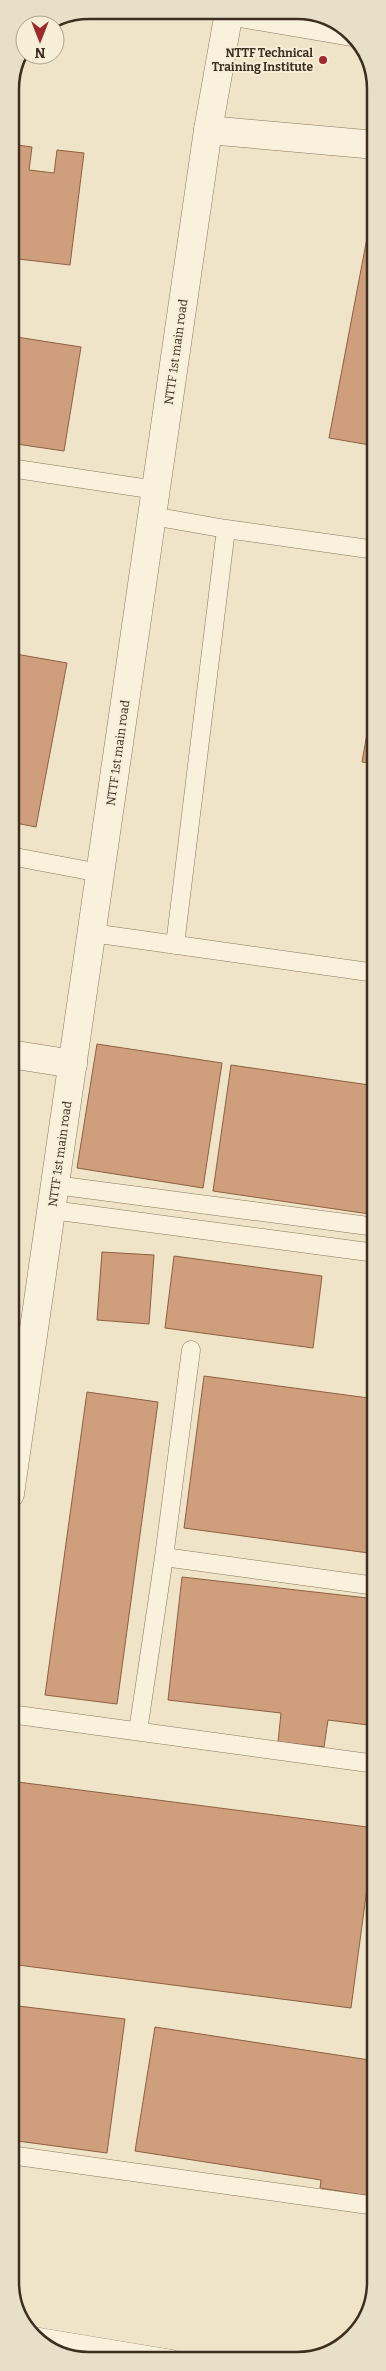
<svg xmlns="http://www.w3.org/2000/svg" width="386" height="2371" viewBox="0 0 386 2371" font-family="Bitter,serif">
<rect width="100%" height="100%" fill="#f0e4c8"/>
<path fill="#cf9f7d" stroke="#8d5f41" d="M 10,144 L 32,147 L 29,170 L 54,173 L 57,150 L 84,153 L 70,265 L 10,258 Z
M 371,217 L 376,218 L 376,446 L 329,438 Z
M 10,336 L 81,347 L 64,451 L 10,443 Z
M 10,653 L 67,663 L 36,827 L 10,822 Z
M 369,722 L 376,723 L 376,764 L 362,762 Z
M 97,1044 L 222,1063 L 203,1188 L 77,1168 Z
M 231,1065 L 376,1086 L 376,1215 L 213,1191 Z
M 102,1252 L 154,1255 L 149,1324 L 97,1320 Z
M 174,1256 L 322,1276 L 313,1348 L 165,1328 Z
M 204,1376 L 376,1399 L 376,1554 L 184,1528 Z
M 87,1392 L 158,1402 L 117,1704 L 45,1695 Z
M 182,1577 L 376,1599 L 376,1726 L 328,1720 L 324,1747 L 278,1742 L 281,1713 L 168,1700 Z
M 10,1781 L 375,1828 L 351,2008 L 10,1964 Z
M 10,2005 L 125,2019 L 107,2153 L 10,2140 Z
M 155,2027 L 376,2061 L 376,2197 L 320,2188 L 321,2180 L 135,2151 Z"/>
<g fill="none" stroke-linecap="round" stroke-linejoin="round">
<defs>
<path id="service" d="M 228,16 L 357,38
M 10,468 L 156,490
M 152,516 L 226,529 L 175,945
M 226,529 L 376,550
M 10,856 L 100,873
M 92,933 L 376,973
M 55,1185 L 376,1227
M 52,1210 L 376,1253
M 164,1557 L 376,1586
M 10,1714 L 376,1764
M 138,1731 L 164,1557 L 191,1350
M 10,2155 L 376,2206
M 33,2336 L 172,2359"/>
<path id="minor" d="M 208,130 L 376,145
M 10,1054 L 73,1064"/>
<path id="tertiary" d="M 10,1494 L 208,130 L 229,12"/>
</defs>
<use href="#service" stroke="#8d765c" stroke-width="19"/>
<use href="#minor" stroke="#8d765c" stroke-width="29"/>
<use href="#tertiary" stroke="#8d765c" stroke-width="29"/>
<use href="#service" stroke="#faf1dc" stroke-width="18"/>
<use href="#minor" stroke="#faf1dc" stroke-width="28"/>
<use href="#tertiary" stroke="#faf1dc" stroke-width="28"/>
</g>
<circle fill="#9e2a2b" stroke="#f7eed8" stroke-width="2" cx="323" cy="60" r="5"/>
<g text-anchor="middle" stroke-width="4" stroke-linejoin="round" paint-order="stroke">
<g font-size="12" font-weight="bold" fill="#3d2e20" stroke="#f7eed8" text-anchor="end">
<text x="313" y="57">NTTF Technical<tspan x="313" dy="14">Training Institute</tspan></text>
</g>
<g font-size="12" fill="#3d2e20" stroke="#f7eed8">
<text transform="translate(176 352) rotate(-82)" y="4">NTTF 1st main road</text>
<text transform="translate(118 753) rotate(-82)" y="4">NTTF 1st main road</text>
<text transform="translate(60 1154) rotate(-82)" y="4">NTTF 1st main road</text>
</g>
</g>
<path d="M0 0H386V2371H0ZM89 19H297A70 70 0 0 1 367 89V2282A70 70 0 0 1 297 2352H89A70 70 0 0 1 19 2282V89A70 70 0 0 1 89 19Z" fill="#e8dfc9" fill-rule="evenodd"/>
<path fill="none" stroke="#3d2e20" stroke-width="2.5" d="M89 19H297A70 70 0 0 1 367 89V2282A70 70 0 0 1 297 2352H89A70 70 0 0 1 19 2282V89A70 70 0 0 1 89 19Z"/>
<g transform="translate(40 40) rotate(180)"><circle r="24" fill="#f7eed8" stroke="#ada18e"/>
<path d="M0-4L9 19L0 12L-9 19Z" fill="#9e2a2b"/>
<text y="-8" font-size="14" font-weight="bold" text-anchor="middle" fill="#3d2e20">N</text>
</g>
</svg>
